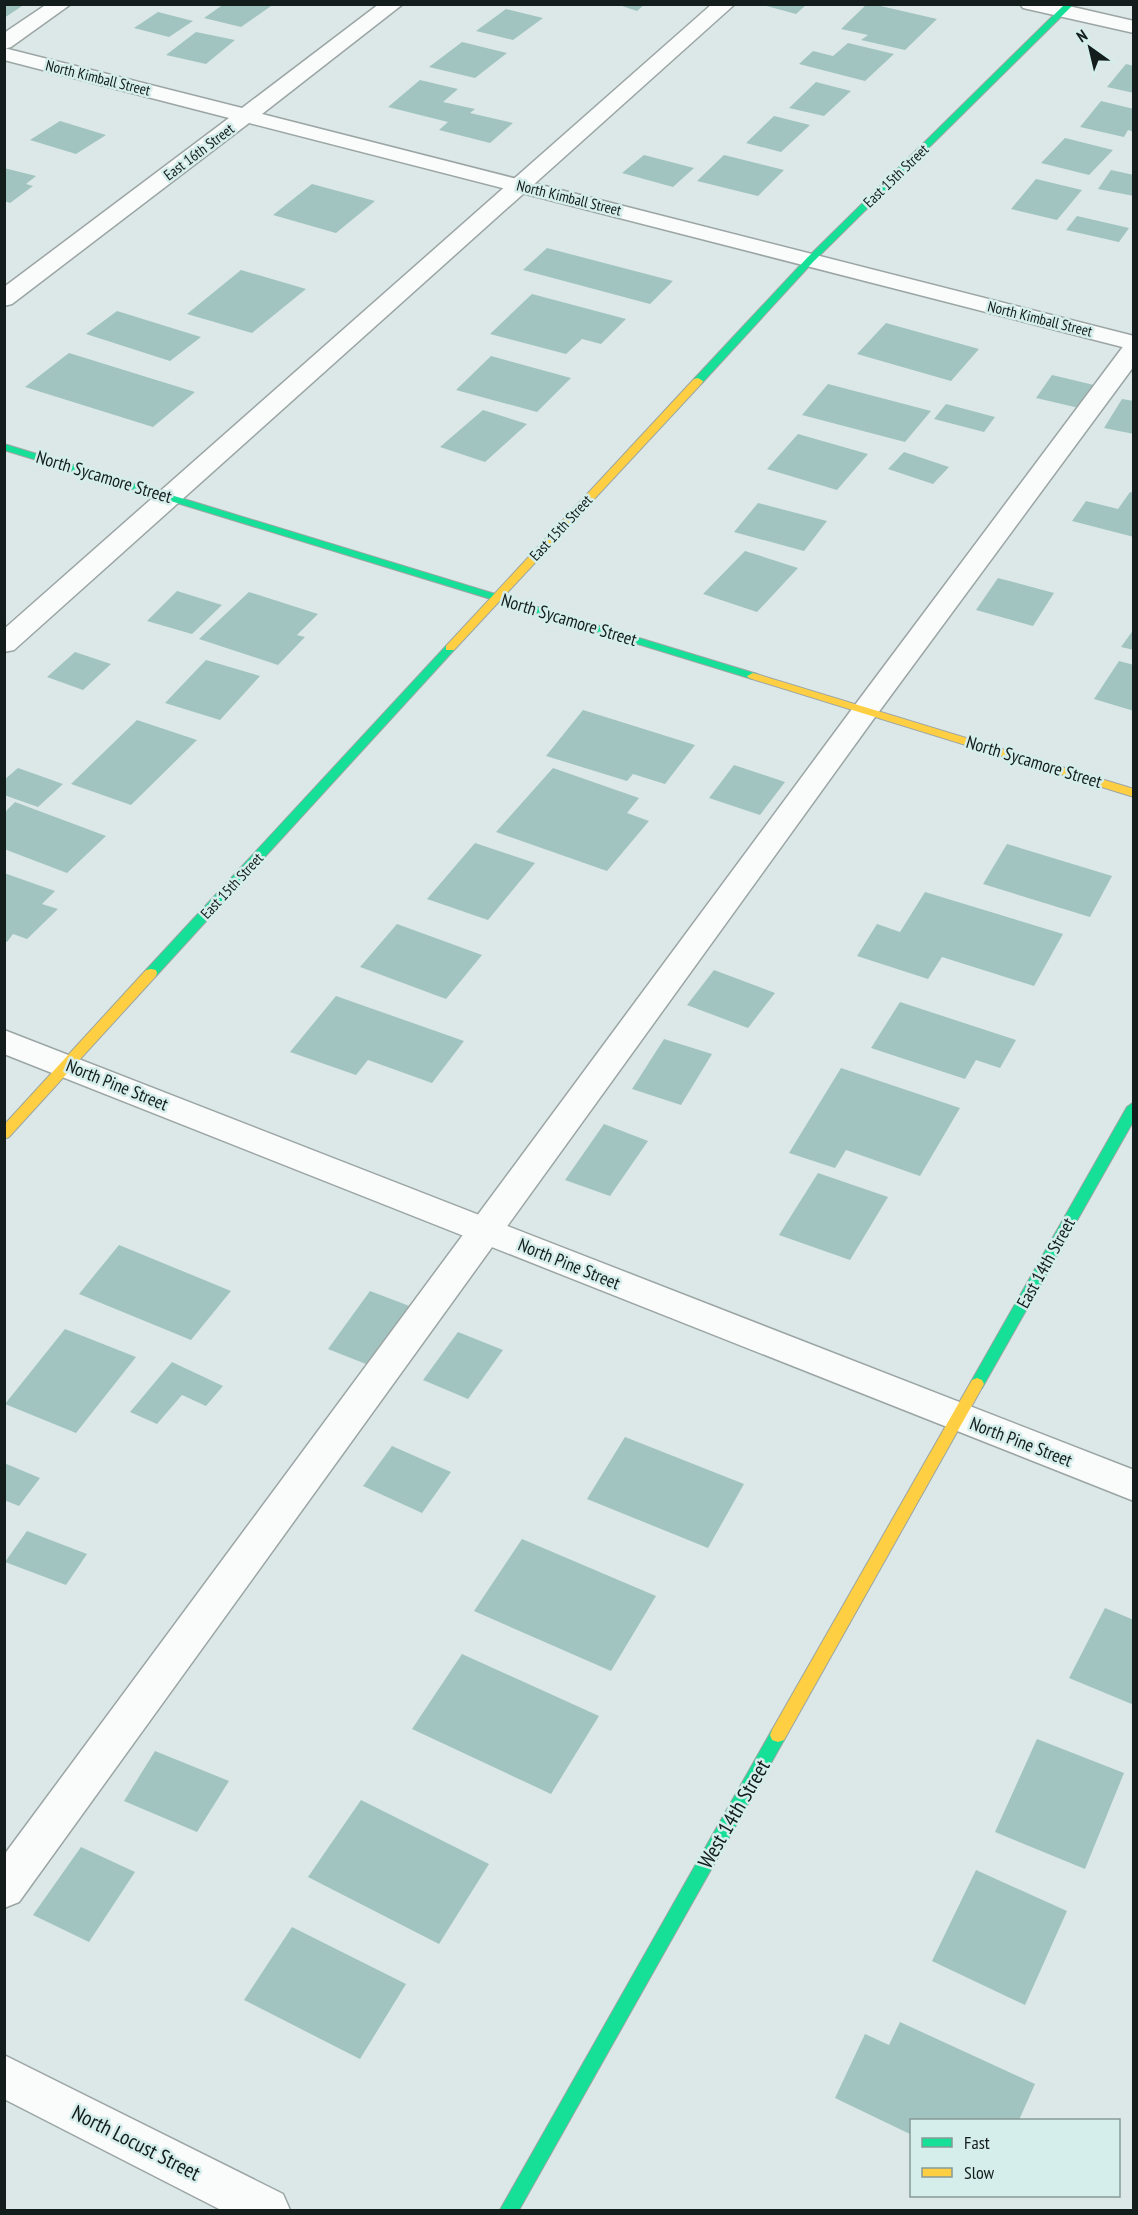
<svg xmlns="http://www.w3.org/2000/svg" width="1138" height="2215" viewBox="0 0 1138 2215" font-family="'PT Sans Narrow',sans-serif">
<rect width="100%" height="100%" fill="#dbe8e7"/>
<path fill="#a1c4c1" d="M 4,4 L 25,4 L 4,18 Z
M 224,4 L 265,4 L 271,6 L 241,27 L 204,18 Z
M 616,4 L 645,4 L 637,11 Z
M 759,4 L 807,4 L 796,14 Z
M 867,4 L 872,4 L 937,19 L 905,50 L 861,40 L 868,35 L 841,29 Z
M 506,9 L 543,18 L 513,40 L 476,31 Z
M 158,12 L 193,21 L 169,37 L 134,28 Z
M 196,32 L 235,40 L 206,64 L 166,55 Z
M 462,42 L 507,53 L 475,78 L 429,67 Z
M 848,43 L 894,54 L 865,81 L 799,64 L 813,51 L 833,56 Z
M 1126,64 L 1134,66 L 1134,93 L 1107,87 Z
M 420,80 L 458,89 L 443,102 L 475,109 L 470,113 L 513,123 L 490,143 L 439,130 L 448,122 L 388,107 Z
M 816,82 L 851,91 L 824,116 L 789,108 Z
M 1101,101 L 1134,109 L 1134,132 L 1128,130 L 1124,137 L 1080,127 Z
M 774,116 L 810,125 L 781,152 L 746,143 Z
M 60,121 L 106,135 L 76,154 L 30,140 Z
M 1065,138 L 1113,150 L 1089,175 L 1041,163 Z
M 644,155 L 694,168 L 673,187 L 622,173 Z
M 724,155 L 784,170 L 758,196 L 697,181 Z
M 4,168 L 36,176 L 26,184 L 33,186 L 10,203 L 4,201 Z
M 1111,170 L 1134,175 L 1134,196 L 1098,189 Z
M 1036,179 L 1082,190 L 1057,220 L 1011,209 Z
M 312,184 L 375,201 L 336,233 L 273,215 Z
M 1077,216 L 1129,228 L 1119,242 L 1066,230 Z
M 547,248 L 673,281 L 650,304 L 523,270 Z
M 241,270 L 306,289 L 252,333 L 187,314 Z
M 532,294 L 626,319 L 601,344 L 582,339 L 566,354 L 490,334 Z
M 117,311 L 201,337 L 170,361 L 86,334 Z
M 886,323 L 979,349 L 951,381 L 857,354 Z
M 69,353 L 195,392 L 153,427 L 25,387 Z
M 491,356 L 571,378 L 537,412 L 456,390 Z
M 1052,375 L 1094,385 L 1079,408 L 1036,398 Z
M 828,384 L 931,411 L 905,442 L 802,415 Z
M 1122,399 L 1134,401 L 1134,434 L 1104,428 Z
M 946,404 L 995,417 L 984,432 L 934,419 Z
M 483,410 L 527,424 L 485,462 L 440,447 Z
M 798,434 L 868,454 L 837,490 L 767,469 Z
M 904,452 L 949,467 L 933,484 L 888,469 Z
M 1130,492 L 1134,493 L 1134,537 L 1072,521 L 1086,501 L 1118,509 Z
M 758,503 L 827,521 L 804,551 L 734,532 Z
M 745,551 L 798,568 L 757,612 L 703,594 Z
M 998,578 L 1054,593 L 1033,626 L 976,610 Z
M 177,591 L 222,605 L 192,634 L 147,621 Z
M 249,592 L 318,614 L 297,635 L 305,637 L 278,665 L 199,639 Z
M 1134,629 L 1134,650 L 1121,647 Z
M 75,652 L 111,664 L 83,690 L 47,677 Z
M 206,660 L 260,676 L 220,720 L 165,703 Z
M 1119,661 L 1134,665 L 1134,711 L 1094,699 Z
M 583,710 L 695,745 L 665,784 L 633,774 L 627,781 L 546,756 Z
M 137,720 L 197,740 L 131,805 L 71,784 Z
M 734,765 L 785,782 L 760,815 L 709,798 Z
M 18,768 L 63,784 L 38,807 L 4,795 L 4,780 Z
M 553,768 L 639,798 L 627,813 L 649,821 L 607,871 L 496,832 Z
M 15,802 L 106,836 L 67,873 L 4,849 L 4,813 Z
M 475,843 L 535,863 L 488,920 L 427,899 Z
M 1007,844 L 1112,876 L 1090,917 L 983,884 Z
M 4,873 L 55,891 L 42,904 L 58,909 L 27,939 L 13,934 L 7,942 L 4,941 Z
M 925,892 L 1063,934 L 1034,986 L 942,957 L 928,979 L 857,956 L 877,924 L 900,932 Z
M 397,924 L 482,955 L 446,999 L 360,967 Z
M 714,970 L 775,993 L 748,1028 L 687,1005 Z
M 336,996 L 464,1041 L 432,1083 L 368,1060 L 356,1075 L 290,1052 Z
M 900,1002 L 1016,1040 L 1000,1068 L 976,1060 L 965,1079 L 871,1048 Z
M 664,1039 L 712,1054 L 681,1105 L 632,1089 Z
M 841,1068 L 960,1108 L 920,1176 L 846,1150 L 835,1168 L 789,1153 Z
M 604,1124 L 648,1141 L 610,1196 L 565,1180 Z
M 818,1173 L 888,1197 L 850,1260 L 779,1235 Z
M 119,1245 L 231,1291 L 191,1340 L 79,1294 Z
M 370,1291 L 412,1307 L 371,1366 L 328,1349 Z
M 65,1329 L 136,1357 L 76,1433 L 5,1404 Z
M 458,1332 L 503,1350 L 468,1399 L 423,1380 Z
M 172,1362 L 223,1386 L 206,1406 L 182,1395 L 157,1424 L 130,1412 Z
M 625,1437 L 744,1484 L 708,1548 L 587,1499 Z
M 392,1446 L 451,1472 L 422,1513 L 363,1486 Z
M 4,1463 L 40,1478 L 19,1506 L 4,1500 Z
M 27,1531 L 87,1554 L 66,1585 L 5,1562 Z
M 522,1539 L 656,1596 L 611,1671 L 474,1611 Z
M 1105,1608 L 1134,1620 L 1134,1705 L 1069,1678 Z
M 462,1654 L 599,1716 L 551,1794 L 412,1729 Z
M 1037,1739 L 1124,1773 L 1085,1869 L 995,1832 Z
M 155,1751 L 229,1781 L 197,1832 L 124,1801 Z
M 361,1800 L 489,1864 L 439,1944 L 308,1877 Z
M 81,1847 L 135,1872 L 89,1942 L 33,1915 Z
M 976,1870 L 1067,1911 L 1025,2005 L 932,1961 Z
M 292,1927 L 406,1984 L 360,2059 L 244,2000 Z
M 900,2022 L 1035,2084 L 1019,2120 L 912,2120 L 912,2135 L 835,2098 L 865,2034 L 889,2045 Z"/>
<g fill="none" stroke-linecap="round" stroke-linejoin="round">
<defs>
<path id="lane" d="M 47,4 L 71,4 L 11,47 L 4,49 L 4,33 Z
M 712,4 L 735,4 L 14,650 L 4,652 L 4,629 Z
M 1134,342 L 1134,366 L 875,717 L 19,1902 L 4,1908 L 4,1855 L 855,705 L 1125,344 Z"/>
<path id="street" d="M 379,4 L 403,4 L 262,114 L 1134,336 L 1134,350 L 249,123 L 12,304 L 4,306 L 4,287 L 229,118 L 4,60 L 4,48 L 242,108 Z
M 1020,4 L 1060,4 L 1134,21 L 1134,33 L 1023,8 Z
M 4,1030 L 1134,1470 L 1134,1501 L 4,1054 Z
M 4,2055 L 283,2194 L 290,2210 L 221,2210 L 4,2099 Z"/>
<path id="fast" d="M 1065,4 L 1074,4 L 813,262 L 702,383 L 694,383 L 694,379 L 807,258 Z
M 4,444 L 757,674 L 759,676 L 753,679 L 749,678 L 4,450 Z
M 450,645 L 454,646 L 454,650 L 156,976 L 146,976 L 145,973 L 146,970 L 446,646 Z
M 1134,1102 L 1134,1120 L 982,1388 L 972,1388 L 970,1384 L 972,1380 L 1127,1107 Z
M 778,1728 L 784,1730 L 786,1735 L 784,1740 L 519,2210 L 500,2210 L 772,1730 Z"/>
<path id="slow" d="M 698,378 L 703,381 L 702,383 L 454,650 L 446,650 L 446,646 L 694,379 Z
M 753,673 L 1134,789 L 1134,797 L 749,678 L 747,676 Z
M 151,969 L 156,970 L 157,973 L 156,976 L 9,1137 L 4,1139 L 4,1125 L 146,970 Z
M 977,1378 L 982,1380 L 984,1384 L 784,1740 L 778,1742 L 772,1740 L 770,1735 L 772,1730 L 972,1380 Z"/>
</defs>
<use href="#lane" stroke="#9ba5a4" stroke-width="3"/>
<use href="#street" stroke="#9ba5a4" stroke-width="3"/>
<use href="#fast" stroke="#9ba5a4" stroke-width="2"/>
<use href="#slow" stroke="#9ba5a4" stroke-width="2"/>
<use href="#lane" fill="#fafcfb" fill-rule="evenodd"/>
<use href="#street" fill="#fafcfb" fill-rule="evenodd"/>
<use href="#fast" fill="#16e098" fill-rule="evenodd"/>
<use href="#slow" fill="#ffcf43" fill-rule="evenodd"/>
</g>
<g text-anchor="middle" stroke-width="5" stroke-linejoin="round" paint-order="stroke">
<g font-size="15" fill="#131d1c" stroke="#d5eeeb">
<text transform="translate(98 78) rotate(14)" y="5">North Kimball Street</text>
<text transform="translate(199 152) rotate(-37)" y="5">East 16th Street</text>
<text transform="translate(896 176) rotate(-44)" y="5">East 15th Street</text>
<text transform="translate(569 198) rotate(14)" y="5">North Kimball Street</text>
<text transform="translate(1040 319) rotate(14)" y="5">North Kimball Street</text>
<text transform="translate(561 528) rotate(-47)" y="5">East 15th Street</text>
<text transform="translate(232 886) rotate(-47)" y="5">East 15th Street</text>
</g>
<g font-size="18" fill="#131d1c" stroke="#d5eeeb">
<text transform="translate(104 477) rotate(17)" y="6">North Sycamore Street</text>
<text transform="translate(569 620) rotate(17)" y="6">North Sycamore Street</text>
<text transform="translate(1034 762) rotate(17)" y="6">North Sycamore Street</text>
<text transform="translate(117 1085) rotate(22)" y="6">North Pine Street</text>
<text transform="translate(1046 1263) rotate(-61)" y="6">East 14th Street</text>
<text transform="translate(569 1264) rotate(22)" y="6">North Pine Street</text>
<text transform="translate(1021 1442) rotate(21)" y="6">North Pine Street</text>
</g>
<g font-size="21" fill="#131d1c" stroke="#d5eeeb">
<text transform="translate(734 1814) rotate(-60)" y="7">West 14th Street</text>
<text transform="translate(136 2143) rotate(27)" y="7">North Locust Street</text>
</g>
</g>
<rect width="1138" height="2215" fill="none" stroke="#131d1c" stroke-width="12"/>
<rect x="910" y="2119" width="210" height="78" fill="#d5eeeb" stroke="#879a98" stroke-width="1.5"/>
<rect x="922" y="2138" width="30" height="9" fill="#16e098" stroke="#879a98" stroke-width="1.5"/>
<text x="964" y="2149" font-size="18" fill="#131d1c">Fast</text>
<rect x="922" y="2168" width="30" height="9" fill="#ffcf43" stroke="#879a98" stroke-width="1.5"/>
<text x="964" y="2179" font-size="18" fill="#131d1c">Slow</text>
<g transform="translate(1090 48) rotate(326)" stroke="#d5eeeb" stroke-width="4.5" paint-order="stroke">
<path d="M0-4.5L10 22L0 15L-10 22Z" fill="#131d1c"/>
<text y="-9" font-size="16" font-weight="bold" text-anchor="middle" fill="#131d1c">N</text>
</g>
</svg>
